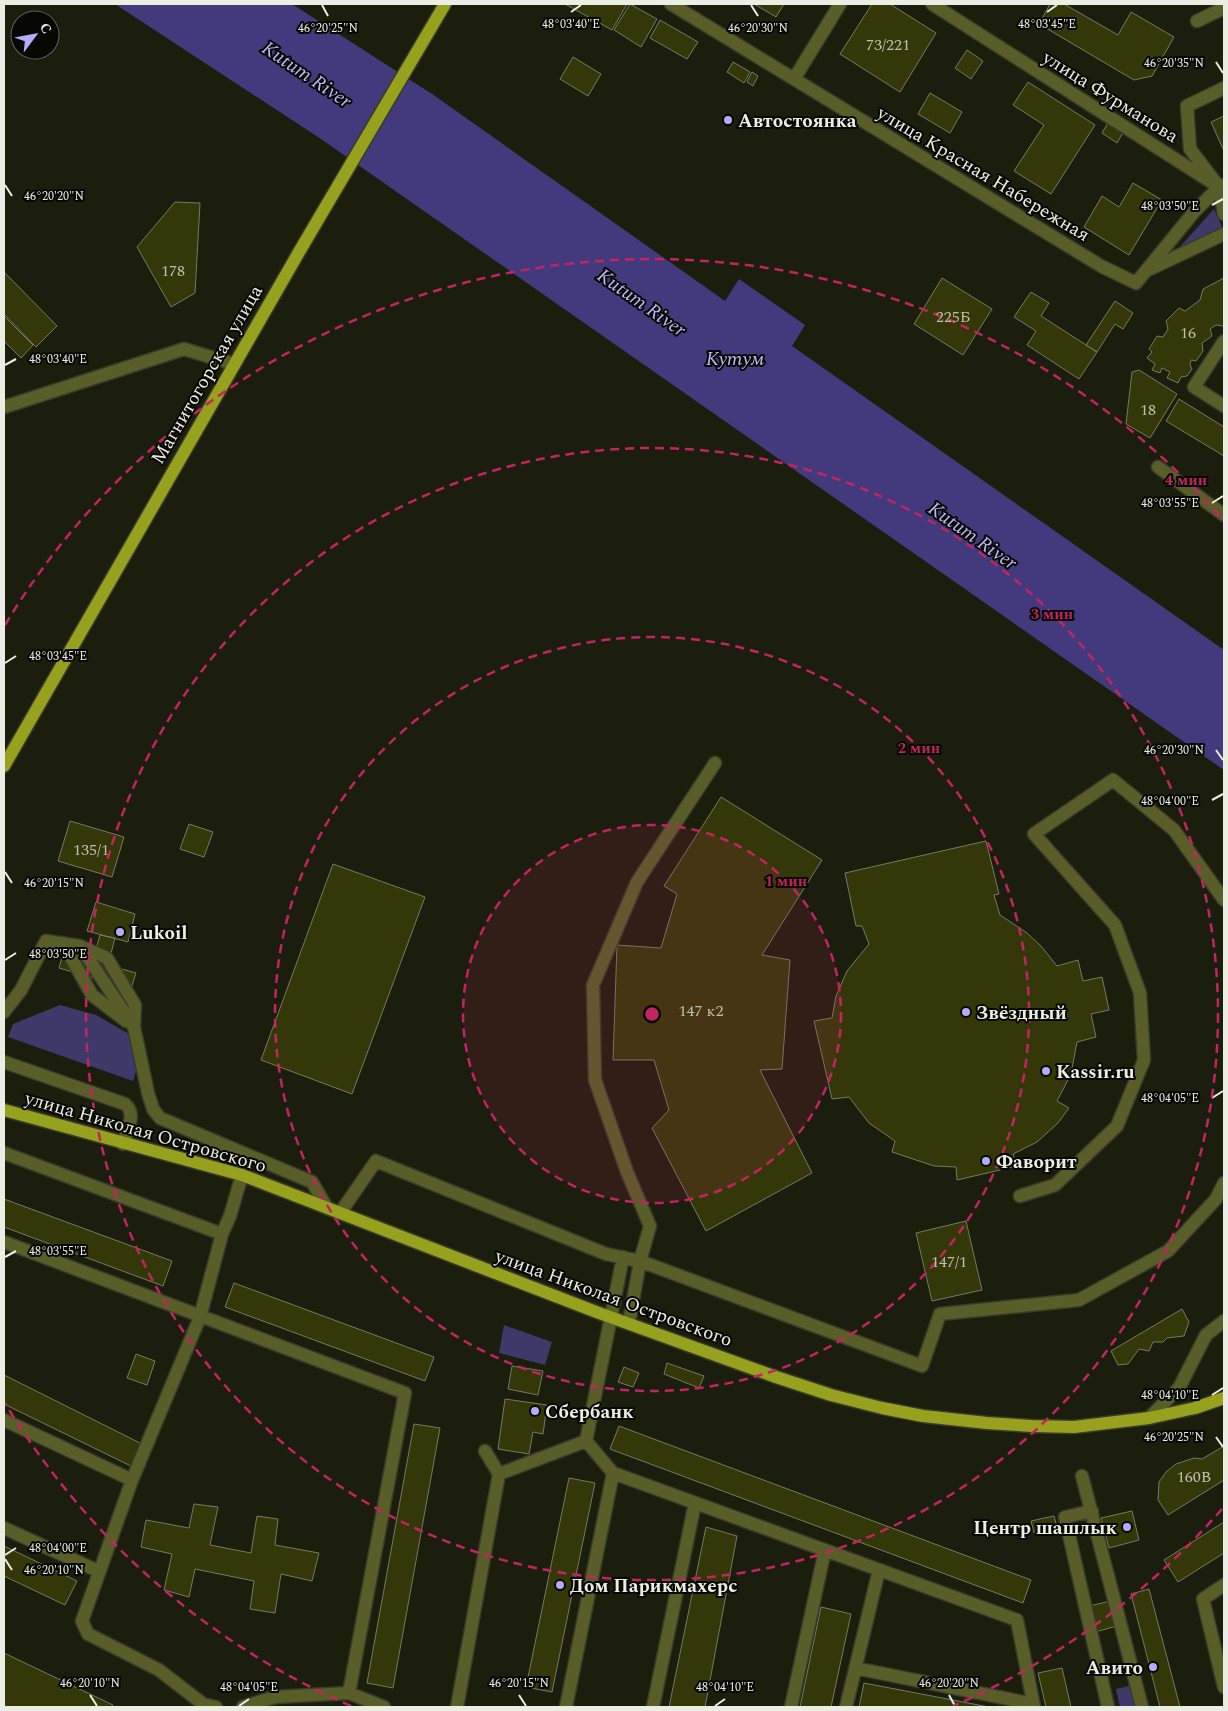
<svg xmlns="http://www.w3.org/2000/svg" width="1228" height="1711" viewBox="0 0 1228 1711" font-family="Spectral,serif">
<rect width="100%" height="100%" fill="#1c1e0d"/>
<path fill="#3d3969" d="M 1214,209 L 1223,229 L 1177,250 Z
M 60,1005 L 96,1015 L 129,1034 L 137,1068 L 133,1081 L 8,1037 L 13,1024 Z
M 504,1325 L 552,1342 L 545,1365 L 499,1353 Z
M 1133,1685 L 1138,1707 L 1120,1707 L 1116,1689 Z"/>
<path fill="#423a7d" d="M 115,4 L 292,4 L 432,94 L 725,301 L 739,279 L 805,325 L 792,346 L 1224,650 L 1224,770 L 321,139 Z"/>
<path fill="#343809" stroke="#767965" d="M 565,4 L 627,4 L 612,30 Z
M 630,4 L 657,19 L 641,47 L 614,30 Z
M 754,4 L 784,4 L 776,17 Z
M 872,4 L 890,4 L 936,33 L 900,92 L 840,54 Z
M 1050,4 L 1064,4 L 1118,35 L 1131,12 L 1174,37 L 1152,76 L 1134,80 L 1039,24 Z
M 660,20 L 698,42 L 687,59 L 650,38 Z
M 967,50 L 983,61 L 971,79 L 955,68 Z
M 573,57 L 601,74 L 588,96 L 560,79 Z
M 733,62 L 750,72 L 744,83 L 727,72 Z
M 752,72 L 758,76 L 753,86 L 747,82 Z
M 1028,82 L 1095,125 L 1051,194 L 1014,171 L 1044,125 L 1013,105 Z
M 930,93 L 962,112 L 950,133 L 918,114 Z
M 1224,116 L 1224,149 L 1223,149 L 1211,122 Z
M 1109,121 L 1124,131 L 1117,143 L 1102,133 Z
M 1133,183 L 1162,200 L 1129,255 L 1084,227 L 1102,196 L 1119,207 Z
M 175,202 L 200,203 L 195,293 L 171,307 L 137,247 Z
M 4,272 L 57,326 L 36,347 L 4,314 Z
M 942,278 L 992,309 L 963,355 L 914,324 Z
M 1224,278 L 1224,326 L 1216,325 L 1210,329 L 1212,336 L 1202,343 L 1203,351 L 1196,361 L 1191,360 L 1190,365 L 1192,369 L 1187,376 L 1181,377 L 1178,383 L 1167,378 L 1170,372 L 1162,368 L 1160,373 L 1152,370 L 1155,364 L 1147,358 L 1152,352 L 1149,349 L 1157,336 L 1163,337 L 1168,329 L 1166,321 L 1179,308 L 1185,311 L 1200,300 L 1203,289 Z
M 1031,292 L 1049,303 L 1041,316 L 1097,352 L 1079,379 L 1027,345 L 1036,331 L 1014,317 Z
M 1115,301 L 1133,313 L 1123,329 L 1115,324 L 1097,352 L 1086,345 Z
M 4,316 L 33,345 L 21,358 L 4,341 Z
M 1139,370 L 1177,394 L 1150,438 L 1126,424 L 1132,372 Z
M 1179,399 L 1224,427 L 1224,456 L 1166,421 Z
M 721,797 L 822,860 L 762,955 L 790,960 L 782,1069 L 760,1070 L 812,1173 L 706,1231 L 652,1128 L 669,1110 L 654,1060 L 613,1060 L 617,945 L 661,948 L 677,894 L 664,886 Z
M 70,821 L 124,837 L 112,877 L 58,861 Z
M 189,824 L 213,832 L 204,857 L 180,849 Z
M 986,841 L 999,894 L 994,895 L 1000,915 L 1027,933 L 1041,946 L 1057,966 L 1078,960 L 1083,981 L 1102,977 L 1109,1010 L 1091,1014 L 1096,1037 L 1077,1042 L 1071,1074 L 1057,1101 L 1069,1108 L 1058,1123 L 1037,1142 L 1013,1154 L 1017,1166 L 957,1180 L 956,1167 L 934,1166 L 892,1152 L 895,1141 L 869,1123 L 849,1097 L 832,1099 L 814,1021 L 832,1018 L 836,996 L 847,971 L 869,944 L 862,926 L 856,926 L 845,873 Z
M 333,864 L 425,897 L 352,1094 L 261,1060 Z
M 96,902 L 135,914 L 128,942 L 87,931 Z
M 100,935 L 115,938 L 108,965 L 136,973 L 131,989 L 59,968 L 64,951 L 93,960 Z
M 4,1199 L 172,1261 L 163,1286 L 4,1227 Z
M 966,1221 L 982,1290 L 932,1301 L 916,1233 Z
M 234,1283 L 434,1357 L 425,1381 L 225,1307 Z
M 1182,1309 L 1189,1322 L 1184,1336 L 1167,1338 L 1163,1342 L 1153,1342 L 1149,1351 L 1139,1349 L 1128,1364 L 1118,1365 L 1111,1351 Z
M 136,1354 L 155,1361 L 147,1385 L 127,1378 Z
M 667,1363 L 704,1376 L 699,1388 L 664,1374 Z
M 512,1366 L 543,1371 L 538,1395 L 508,1389 Z
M 624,1367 L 639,1373 L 633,1387 L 618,1382 Z
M 4,1375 L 146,1446 L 135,1468 L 4,1404 Z
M 505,1399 L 547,1405 L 543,1434 L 533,1432 L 529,1454 L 498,1449 Z
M 414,1424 L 440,1428 L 393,1688 L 367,1683 Z
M 619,1426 L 1031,1580 L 1023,1603 L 610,1449 Z
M 1224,1446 L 1224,1480 L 1168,1515 L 1158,1500 L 1159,1482 L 1166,1472 L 1176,1464 L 1194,1458 L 1202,1459 Z
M 569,1478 L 595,1483 L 552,1692 L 526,1687 Z
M 194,1504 L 218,1507 L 210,1545 L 251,1553 L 257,1516 L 278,1519 L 275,1545 L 319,1553 L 312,1581 L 281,1574 L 275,1613 L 250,1609 L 254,1581 L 195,1569 L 189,1597 L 164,1590 L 172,1554 L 141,1547 L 146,1520 L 189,1528 Z
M 1132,1511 L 1139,1540 L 1109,1548 L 1101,1518 Z
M 1054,1516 L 1057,1527 L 1034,1533 L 1031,1521 Z
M 1224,1522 L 1224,1553 L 1178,1582 L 1164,1560 Z
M 706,1527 L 737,1536 L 705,1707 L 669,1707 Z
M 4,1546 L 77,1581 L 65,1605 L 4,1576 Z
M 1149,1589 L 1180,1707 L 1160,1707 L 1131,1594 Z
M 1111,1601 L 1117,1626 L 1095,1632 L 1089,1606 Z
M 821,1607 L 851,1614 L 831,1707 L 800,1707 Z
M 4,1653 L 113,1705 L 112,1707 L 4,1707 Z
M 1062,1668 L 1071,1707 L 1046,1707 L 1038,1673 Z
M 864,1683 L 989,1707 L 859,1707 Z"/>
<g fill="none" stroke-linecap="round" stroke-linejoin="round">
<defs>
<path id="minor" d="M 671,4 L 1101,266 L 1136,283 L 1194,212 L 1219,187 L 1224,185
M 932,4 L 1219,187
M 1197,21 L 1224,8
M 794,79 L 840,4
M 1224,88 L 1187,106 L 1190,149 L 1219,187 L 1224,214
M 1150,269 L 1224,234
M 1224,341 L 1194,387 L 1224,406
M 4,407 L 184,349 L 234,364
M 1158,467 L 1224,515
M 63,943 L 92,995 L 126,1021
M 80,946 L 107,958 L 135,1005 L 134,1027
M 4,1012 L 21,990 L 46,941 L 80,946 L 134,1027 L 148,1093 L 153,1109 L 160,1118 L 312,1182 L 327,1208
M 4,1062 L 125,1104 C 137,1114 127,1130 123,1144
M 4,1153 L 222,1234
M 1020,1196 L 1055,1185 L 1117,1126 L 1144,1060 L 1140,993 L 1115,925 L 1034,834 L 1113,780 L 1174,830 L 1224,900
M 340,1213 L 376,1161 L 606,1254 L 640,1261 L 922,1366 L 940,1314 L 1079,1300 L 1168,1251 L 1216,1199 L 1224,1183
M 4,1242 L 405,1393 L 349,1693 L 275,1697 L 243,1707
M 623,1257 L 586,1441 L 613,1473 L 1017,1620 L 1034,1707
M 629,1323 L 640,1261 L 650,1226 L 627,1172 L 595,1080 L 593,985 L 637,882 L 715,763
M 1149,1418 L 1179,1388 L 1206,1335 L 1224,1321
M 4,1420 L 132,1480
M 485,1451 L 499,1474
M 1082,1476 L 1142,1707
M 1092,1511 L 1065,1517 L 1108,1707
M 4,1528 L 98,1571
M 1224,1585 L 1203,1599 L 1224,1687
M 855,1668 L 1033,1704
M 349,1693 L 384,1707
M 216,1707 L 203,1704 L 159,1670 L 88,1634 L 82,1621 L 132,1480 L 200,1317 L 222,1234 L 230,1216 L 242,1175
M 457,1707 L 499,1474 L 586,1441
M 566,1707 L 613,1473
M 653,1707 L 695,1503
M 791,1707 L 825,1550
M 846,1707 L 879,1570"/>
<path id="major" d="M 4,766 L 299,252 L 445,4
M 4,1110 L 242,1175 L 599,1313 L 776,1377 L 831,1395 L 882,1408 L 923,1416 L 987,1423 L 1032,1426 L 1074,1427 L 1149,1418 L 1195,1408 L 1224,1398"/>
</defs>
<use href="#minor" stroke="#393b2b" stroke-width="15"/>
<use href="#major" stroke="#393b2b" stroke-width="15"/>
<use href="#minor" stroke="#595e28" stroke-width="12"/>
<use href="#major" stroke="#97a11d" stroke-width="12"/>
</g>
<path fill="none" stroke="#eceee3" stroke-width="2" d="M 322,5 L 328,16M 751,5 L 758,16M 571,12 L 581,5M 1047,12 L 1057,5M 1216,62 L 1223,73M 5,185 L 12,196M 1212,205 L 1223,199M 5,365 L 16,359M 1212,503 L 1223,496M 5,663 L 16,656M 1216,750 L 1223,760M 1212,800 L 1223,794M 5,872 L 12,883M 5,960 L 16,953M 1212,1098 L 1223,1091M 5,1257 L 16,1251M 1212,1395 L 1223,1388M 1216,1437 L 1223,1447M 5,1555 L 16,1548M 5,1559 L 12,1570M 90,1695 L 97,1706M 519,1695 L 526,1706M 949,1695 L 955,1706M 239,1706 L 249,1699M 715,1706 L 725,1699"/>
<circle cx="652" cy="1014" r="189" fill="#c42362" fill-opacity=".12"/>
<g fill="none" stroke="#c42362" stroke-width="2.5" stroke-dasharray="9 6">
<circle cx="652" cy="1014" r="189"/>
<circle cx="652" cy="1014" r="377"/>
<circle cx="652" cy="1014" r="566"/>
<path d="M1222 1509A755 755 0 0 1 953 1706M351 1706A755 755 0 0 1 5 1403M5 625A755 755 0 0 1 1222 519"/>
</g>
<g fill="#b1adfa" stroke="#070703" stroke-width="2">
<circle cx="728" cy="120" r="5"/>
<circle cx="120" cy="932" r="5"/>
<circle cx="966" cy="1012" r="5"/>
<circle cx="1046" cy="1071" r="5"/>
<circle cx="986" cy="1161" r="5"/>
<circle cx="535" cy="1411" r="5"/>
<circle cx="1127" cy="1527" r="5"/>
<circle cx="560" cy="1585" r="5"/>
<circle cx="1153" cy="1667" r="5"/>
</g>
<g text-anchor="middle" stroke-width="4" stroke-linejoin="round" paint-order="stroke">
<g font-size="16" fill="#bec0ac">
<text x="888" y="50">73/221</text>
<text x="173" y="276">178</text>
<text x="953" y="322">225Б</text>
<text x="1188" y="338">16</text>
<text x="1148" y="415">18</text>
<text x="91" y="855">135/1</text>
<text x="701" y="1016">147 к2</text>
<text x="949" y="1267">147/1</text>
<text x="1194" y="1482">160В</text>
</g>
<g font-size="19" fill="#eceee3" stroke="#070703">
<text transform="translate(1111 96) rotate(32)" y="7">улица Фурманова</text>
<text transform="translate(984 173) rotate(31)" y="7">улица Красная Набережная</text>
<text transform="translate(206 374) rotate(-60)" y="7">Магнитогорская улица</text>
<text transform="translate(146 1131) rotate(16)" y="7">улица Николая Островского</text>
<text transform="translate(614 1297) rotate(20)" y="7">улица Николая Островского</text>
</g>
<g font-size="19" font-weight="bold" fill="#eceee3" stroke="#070703" text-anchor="start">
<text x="738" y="127">Автостоянка</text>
<text x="130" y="939">Lukoil</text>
<text x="976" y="1019">Звёздный</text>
<text x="1056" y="1078">Kassir.ru</text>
<text x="996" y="1168">Фаворит</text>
<text x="545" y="1418">Сбербанк</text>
<text x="1117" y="1534" text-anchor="end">Центр шашлык</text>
<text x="570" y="1592">Дом Парикмахерс</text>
<text x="1143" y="1674" text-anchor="end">Авито</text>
</g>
<g font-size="20" font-style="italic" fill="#bbb9f5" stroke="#070703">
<text transform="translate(307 74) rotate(34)" y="7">Kutum River</text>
<text transform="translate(642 302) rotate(35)" y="7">Kutum River</text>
<text x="735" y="365">Кутум</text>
<text transform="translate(973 535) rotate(35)" y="7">Kutum River</text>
</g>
</g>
<g font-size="12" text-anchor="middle" fill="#eceee3" stroke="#070703" stroke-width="4" stroke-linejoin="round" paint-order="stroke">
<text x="1047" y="28">48°03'45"E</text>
<text x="571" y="28">48°03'40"E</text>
<text x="328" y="32">46°20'25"N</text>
<text x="758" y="32">46°20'30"N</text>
<text x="1174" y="67">46°20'35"N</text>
<text x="54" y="200">46°20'20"N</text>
<text x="1170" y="210">48°03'50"E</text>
<text x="58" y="363">48°03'40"E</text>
<text x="1170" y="507">48°03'55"E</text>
<text x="58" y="660">48°03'45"E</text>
<text x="1174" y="754">46°20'30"N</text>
<text x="1170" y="805">48°04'00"E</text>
<text x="54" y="887">46°20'15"N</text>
<text x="58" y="958">48°03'50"E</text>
<text x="1170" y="1102">48°04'05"E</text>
<text x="58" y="1255">48°03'55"E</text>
<text x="1170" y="1399">48°04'10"E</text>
<text x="1174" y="1441">46°20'25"N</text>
<text x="58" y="1552">48°04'00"E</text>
<text x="54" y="1574">46°20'10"N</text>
<text x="90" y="1687">46°20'10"N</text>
<text x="519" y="1687">46°20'15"N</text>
<text x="949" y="1687">46°20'20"N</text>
<text x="249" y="1691">48°04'05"E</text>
<text x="725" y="1691">48°04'10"E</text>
</g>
<circle cx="652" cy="1014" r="8" fill="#c42362" stroke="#070703" stroke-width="2.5"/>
<g font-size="15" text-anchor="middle" font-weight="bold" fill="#c42362" stroke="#070703" stroke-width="4" stroke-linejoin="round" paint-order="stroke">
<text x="1186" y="485">4 мин</text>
<text x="1052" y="619">3 мин</text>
<text x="919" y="753">2 мин</text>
<text x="786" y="886">1 мин</text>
</g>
<rect width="1228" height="1711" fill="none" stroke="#eceee3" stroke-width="10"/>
<g transform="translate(35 35) rotate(58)"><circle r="24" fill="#070703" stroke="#63635d"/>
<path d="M0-4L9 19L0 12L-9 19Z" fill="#b1adfa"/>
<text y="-8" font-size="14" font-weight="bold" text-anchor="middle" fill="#eceee3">С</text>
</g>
</svg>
